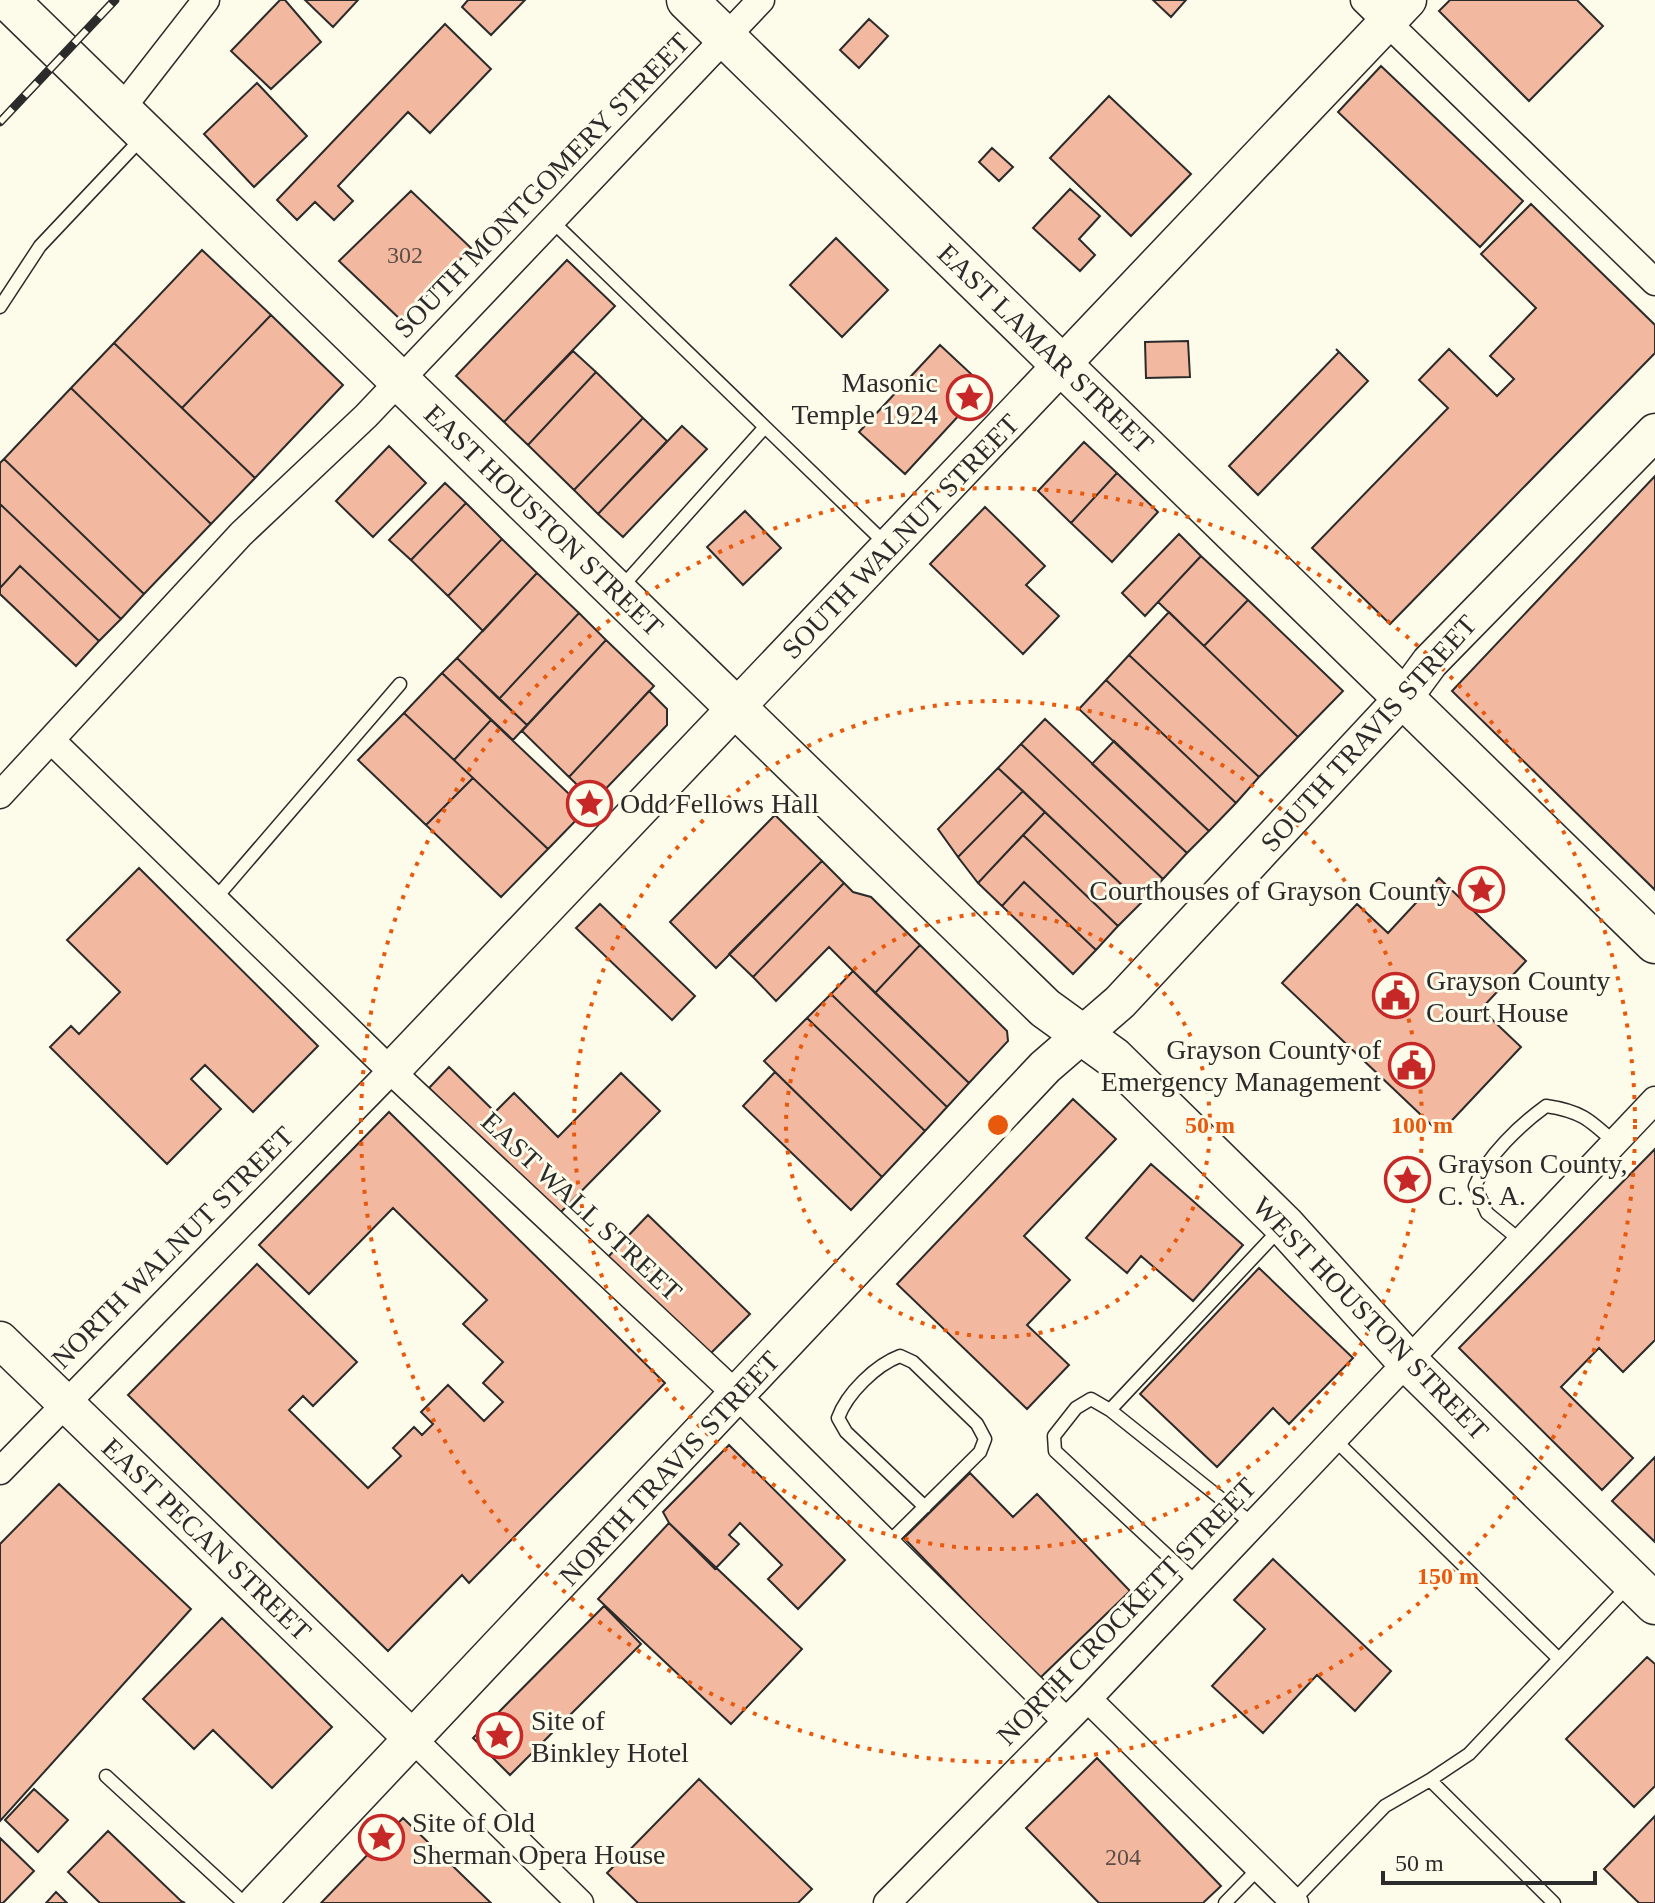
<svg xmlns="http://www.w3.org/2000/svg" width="1655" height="1903" viewBox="0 0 1655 1903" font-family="'Times New Roman',serif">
<rect width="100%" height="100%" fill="#fdfbea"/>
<path fill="#f2b8a0" stroke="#2b2b2b" stroke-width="2" d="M 280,0 L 285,0 L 321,42 L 271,89 L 231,51 Z
M 305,0 L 358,0 L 333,27 Z
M 468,0 L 525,0 L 491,35 L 462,7 Z
M 1153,0 L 1186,0 L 1171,17 Z
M 1450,0 L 1577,0 L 1603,26 L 1529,101 L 1439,11 Z
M 869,19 L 888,36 L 859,68 L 840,50 Z
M 445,24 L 491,69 L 430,133 L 408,112 L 338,186 L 353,201 L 334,220 L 315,202 L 297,220 L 277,200 Z
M 1381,66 L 1523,201 L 1480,247 L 1338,112 Z
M 257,83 L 307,136 L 254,187 L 204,134 Z
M 1109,96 L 1191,174 L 1131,236 L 1050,158 Z
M 992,148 L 1013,167 L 999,181 L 979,162 Z
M 1070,189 L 1100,216 L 1079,239 L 1095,255 L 1080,271 L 1033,228 Z
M 411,191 L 471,248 L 402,321 L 339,261 Z
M 1531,204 L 1655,325 L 1655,353 L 1390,624 L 1312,548 L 1448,408 L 1419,380 L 1449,349 L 1497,396 L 1514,379 L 1490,356 L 1536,308 L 1481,254 Z
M 836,238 L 888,290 L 842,337 L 790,285 Z
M 202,250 L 271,315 L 182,408 L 114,343 Z
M 567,260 L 615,306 L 504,422 L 456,376 Z
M 271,315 L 343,385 L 255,478 L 182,408 Z
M 1188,341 L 1190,377 L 1146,378 L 1145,342 Z
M 114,343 L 255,478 L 211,524 L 71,388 Z
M 940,345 L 985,387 L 905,474 L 859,432 Z
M 1336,349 L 1368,381 L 1258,495 L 1229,466 L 1339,352 Z
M 573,351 L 596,372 L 528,445 L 504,422 Z
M 596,372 L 643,418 L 574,490 L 528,445 Z
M 71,388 L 211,524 L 144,594 L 4,459 Z
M 643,418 L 667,441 L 598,514 L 574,490 Z
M 682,426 L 707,449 L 623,537 L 598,514 Z
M 1084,442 L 1117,473 L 1071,523 L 1038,491 Z
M 389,446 L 426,483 L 373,537 L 336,501 Z
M 4,459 L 144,594 L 121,619 L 0,504 L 0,463 Z
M 1117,473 L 1158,512 L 1112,562 L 1071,523 Z
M 1655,476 L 1655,890 L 1452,691 Z
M 445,483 L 466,503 L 411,560 L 389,540 Z
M 466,503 L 502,539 L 448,596 L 411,560 Z
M 0,504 L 121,619 L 99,641 L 20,566 L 0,588 Z
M 985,507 L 1045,566 L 1026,585 L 1059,616 L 1023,654 L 930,564 Z
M 745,511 L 781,548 L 743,585 L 707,547 Z
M 1179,534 L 1201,556 L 1145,616 L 1122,593 Z
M 502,539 L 537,573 L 483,631 L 448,596 Z
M 1201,556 L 1248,600 L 1204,646 L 1158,602 Z
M 20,566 L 99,641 L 76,666 L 0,594 L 0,588 Z
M 537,573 L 579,613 L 499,699 L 457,658 Z
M 1248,600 L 1343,691 L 1298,737 L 1204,646 Z
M 1169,612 L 1298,737 L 1259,777 L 1129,655 Z
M 579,613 L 606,640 L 527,725 L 499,699 Z
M 606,640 L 654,686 L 569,777 L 522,731 Z
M 1129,655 L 1259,777 L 1236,803 L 1106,680 Z
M 457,658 L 527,725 L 513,740 L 442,673 Z
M 442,673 L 491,720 L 454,760 L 404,713 Z
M 1106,680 L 1236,803 L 1209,831 L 1079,709 Z
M 649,691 L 667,709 L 667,725 L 594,801 L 569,777 Z
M 404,713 L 473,778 L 426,825 L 358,760 Z
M 1045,719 L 1187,853 L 1163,879 L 1021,744 Z
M 491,720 L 586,810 L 548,849 L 454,760 Z
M 1114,741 L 1209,831 L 1187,853 L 1092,764 Z
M 1021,744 L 1163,879 L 1141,903 L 998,768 Z
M 998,768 L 1023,791 L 958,857 L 938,829 Z
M 473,778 L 548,849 L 501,897 L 426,825 Z
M 1023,791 L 1045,812 L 978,883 L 958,857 Z
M 1045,812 L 1141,903 L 1118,926 L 1023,835 Z
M 775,815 L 822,861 L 716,968 L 670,922 Z
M 1023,835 L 1118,926 L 1096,950 L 1024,882 L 1002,906 L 978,883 Z
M 822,861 L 844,883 L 753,977 L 729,954 Z
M 139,868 L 318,1046 L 253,1112 L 205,1065 L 191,1079 L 221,1109 L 167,1164 L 50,1047 L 71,1026 L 79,1034 L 120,992 L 67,940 Z
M 1439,878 L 1526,961 L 1481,1009 L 1521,1047 L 1440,1133 L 1282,983 L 1357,904 L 1388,933 Z
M 1024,882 L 1096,950 L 1073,974 L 1002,906 Z
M 844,883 L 853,892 L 871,897 L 920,945 L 875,993 L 829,947 L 776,1001 L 753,977 Z
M 600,904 L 695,996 L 672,1020 L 576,928 Z
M 920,945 L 1007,1031 L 1008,1041 L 969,1083 L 875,993 Z
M 853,971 L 969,1083 L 947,1107 L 831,994 Z
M 831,994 L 947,1107 L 925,1131 L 807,1018 Z
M 807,1018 L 925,1131 L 882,1177 L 764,1061 Z
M 449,1067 L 495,1112 L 514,1093 L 558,1137 L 621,1073 L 660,1111 L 559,1214 L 429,1088 Z
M 775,1072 L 882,1177 L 851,1210 L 743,1106 Z
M 1073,1099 L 1116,1139 L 1024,1236 L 1070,1280 L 1027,1325 L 1069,1365 L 1027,1409 L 897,1284 Z
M 389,1112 L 665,1383 L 469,1583 L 462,1575 L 388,1651 L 128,1395 L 257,1264 L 357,1362 L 313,1406 L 303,1396 L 289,1410 L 368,1488 L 401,1456 L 393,1448 L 414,1427 L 422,1435 L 433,1424 L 421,1412 L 448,1385 L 484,1421 L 503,1402 L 483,1383 L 503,1362 L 463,1324 L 487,1300 L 393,1208 L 309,1294 L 259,1245 Z
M 1655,1149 L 1655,1340 L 1623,1372 L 1599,1348 L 1561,1387 L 1633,1458 L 1602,1490 L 1459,1348 Z
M 1151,1164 L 1243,1245 L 1193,1301 L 1141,1256 L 1127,1273 L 1086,1238 Z
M 648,1215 L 750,1314 L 708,1356 L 607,1258 Z
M 1259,1268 L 1353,1358 L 1289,1424 L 1273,1408 L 1217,1467 L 1140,1394 Z
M 729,1445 L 845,1560 L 798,1609 L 768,1579 L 782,1565 L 740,1523 L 729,1535 L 739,1544 L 715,1569 L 669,1523 L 663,1512 Z
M 1655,1457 L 1655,1542 L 1612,1501 Z
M 970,1473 L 1013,1517 L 1037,1494 L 1130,1591 L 1039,1679 L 904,1538 Z
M 59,1484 L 191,1609 L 0,1821 L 0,1544 Z
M 669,1523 L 802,1649 L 731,1724 L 598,1599 Z
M 1273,1559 L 1391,1671 L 1355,1711 L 1317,1675 L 1263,1733 L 1212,1686 L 1265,1629 L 1234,1600 Z
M 604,1606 L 641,1644 L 510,1775 L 473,1738 Z
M 222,1618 L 332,1727 L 272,1788 L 213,1730 L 194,1749 L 143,1699 Z
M 1647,1657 L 1655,1664 L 1655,1786 L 1634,1807 L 1566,1739 Z
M 1097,1758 L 1221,1886 L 1203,1903 L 1099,1903 L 1026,1828 Z
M 699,1779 L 812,1889 L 798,1903 L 638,1903 L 607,1873 Z
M 34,1789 L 68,1820 L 38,1852 L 5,1820 Z
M 1655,1816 L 1655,1903 L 1639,1903 L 1604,1869 Z
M 403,1818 L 491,1903 L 321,1903 Z
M 108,1831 L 181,1901 L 185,1903 L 100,1903 L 68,1872 Z
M 0,1838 L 34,1871 L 3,1903 L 0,1903 Z
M 56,1892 L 67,1903 L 46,1903 Z"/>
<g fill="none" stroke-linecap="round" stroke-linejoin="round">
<defs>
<path id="lane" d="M 552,221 L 887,545
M 0,307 L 40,246 L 142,138
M 619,590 L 765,427
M 215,899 L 400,684
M 1521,1241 L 1487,1213 L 1475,1186 C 1487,1156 1520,1125 1546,1106 C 1581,1111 1590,1120 1615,1143
M 1110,1410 L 1279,1230
M 1335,1440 L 1559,1659
M 887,1544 L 980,1452 L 985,1439 L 977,1424 L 913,1362 L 900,1356 C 876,1365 847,1393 838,1418 L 846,1432 L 925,1507
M 1198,1584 L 1055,1451 L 1054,1436 L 1076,1408 L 1091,1399 L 1110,1410 L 1254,1525
M 106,1776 L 244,1903
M 1430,1780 L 1469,1754 L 1630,1584
M 1293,1901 L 1385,1806 L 1430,1780 L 1554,1903
M 1225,1903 L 1259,1868"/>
<path id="street" d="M 1364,0 L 1655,282
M 122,108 L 206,0
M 51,740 L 391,1071 L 737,1395 L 1066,1721
M 0,795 L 241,534 L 366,416 L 761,0
M 0,1471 L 391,1071
M 1088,1699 L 1295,1903
M 413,1739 L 580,1903
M 887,1903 L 1088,1699 L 1655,1100"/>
<path id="secondary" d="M 391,1071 L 1408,0
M 0,1340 L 413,1739
M 257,1903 L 1045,1067 L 1120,1002 L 1405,696 L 1430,662 L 1655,432"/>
<path id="primary" d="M 8,0 L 1045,1008 L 1114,1058 L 1284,1225 L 1409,1363 L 1655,1604
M 687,0 L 1655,943"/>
</defs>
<use href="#lane" stroke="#2b2b2b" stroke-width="15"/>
<use href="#street" stroke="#2b2b2b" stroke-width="29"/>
<use href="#secondary" stroke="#2b2b2b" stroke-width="39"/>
<use href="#primary" stroke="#2b2b2b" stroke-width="43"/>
<use href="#lane" stroke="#fdfbea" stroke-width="12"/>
<use href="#street" stroke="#fdfbea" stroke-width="26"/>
<use href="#secondary" stroke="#fdfbea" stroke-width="36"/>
<use href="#primary" stroke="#fdfbea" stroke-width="40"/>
<defs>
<path id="rail" d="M 0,122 L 115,0"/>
</defs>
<use href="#rail" stroke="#2b2b2b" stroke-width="9"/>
<use href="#rail" stroke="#fdfbea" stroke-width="6" stroke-dasharray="18" stroke-linecap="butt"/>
</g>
<g fill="none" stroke="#e8590c" stroke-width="4" stroke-dasharray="4 8">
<circle cx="998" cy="1125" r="212"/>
<circle cx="998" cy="1125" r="424"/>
<circle cx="998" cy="1125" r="637"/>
</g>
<defs>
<symbol id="sight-ring" viewBox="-11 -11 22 22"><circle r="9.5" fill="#fdfbea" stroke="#c62828" stroke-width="1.5"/><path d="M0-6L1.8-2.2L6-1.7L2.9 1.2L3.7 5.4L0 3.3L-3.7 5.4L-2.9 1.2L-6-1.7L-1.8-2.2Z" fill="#c62828"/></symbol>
<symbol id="civic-ring" viewBox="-11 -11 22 22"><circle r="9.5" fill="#fdfbea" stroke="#c62828" stroke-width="1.5"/><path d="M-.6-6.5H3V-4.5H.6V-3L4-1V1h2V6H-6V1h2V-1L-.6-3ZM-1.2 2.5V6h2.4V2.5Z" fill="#c62828"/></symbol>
</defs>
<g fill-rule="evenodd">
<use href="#sight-ring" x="944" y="372" width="51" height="51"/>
<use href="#sight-ring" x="564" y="778" width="51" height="51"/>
<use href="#sight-ring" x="1456" y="864" width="51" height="51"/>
<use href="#civic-ring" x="1370" y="970" width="51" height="51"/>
<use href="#civic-ring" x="1386" y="1040" width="51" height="51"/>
<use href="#sight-ring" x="1382" y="1154" width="51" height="51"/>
<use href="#sight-ring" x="474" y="1710" width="51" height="51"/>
<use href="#sight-ring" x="356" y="1812" width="51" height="51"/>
</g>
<g text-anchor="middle" stroke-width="6" stroke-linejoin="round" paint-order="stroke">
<g font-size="24" fill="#5d4e48">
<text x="405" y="263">302</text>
<text x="1123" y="1865">204</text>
</g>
<g font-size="28" fill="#2b2b2b" stroke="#fdfbea">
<text transform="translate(541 185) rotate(-46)" y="10">SOUTH MONTGOMERY STREET</text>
<text transform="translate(1046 348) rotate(44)" y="10">EAST LAMAR STREET</text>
<text transform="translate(544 520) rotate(44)" y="10">EAST HOUSTON STREET</text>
<text transform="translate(900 536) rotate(-46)" y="10">SOUTH WALNUT STREET</text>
<text transform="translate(1368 733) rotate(-48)" y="10">SOUTH TRAVIS STREET</text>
<text transform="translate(582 1206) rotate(43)" y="10">EAST WALL STREET</text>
<text transform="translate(172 1247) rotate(-45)" y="10">NORTH WALNUT STREET</text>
<text transform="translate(1371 1318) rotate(46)" y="10">WEST HOUSTON STREET</text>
<text transform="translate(669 1468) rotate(-47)" y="10">NORTH TRAVIS STREET</text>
<text transform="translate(207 1539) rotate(44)" y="10">EAST PECAN STREET</text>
<text transform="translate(1126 1611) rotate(-46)" y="10">NORTH CROCKETT STREET</text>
</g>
<g font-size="28" fill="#2b2b2b" stroke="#fdfbea" text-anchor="start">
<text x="938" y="392" text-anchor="end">Masonic<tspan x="938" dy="32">Temple 1924</tspan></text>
<text x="620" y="813">Odd Fellows Hall</text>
<text x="1451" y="900" text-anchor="end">Courthouses of Grayson County</text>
<text x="1426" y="990">Grayson County<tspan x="1426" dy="32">Court House</tspan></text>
<text x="1381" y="1059" text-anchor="end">Grayson County of<tspan x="1381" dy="32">Emergency Management</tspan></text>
<text x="1438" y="1173">Grayson County,<tspan x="1438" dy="32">C. S. A.</tspan></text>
<text x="531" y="1730">Site of<tspan x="531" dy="32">Binkley Hotel</tspan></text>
<text x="412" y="1832">Site of Old<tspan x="412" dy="32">Sherman Opera House</tspan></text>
</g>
</g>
<circle cx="998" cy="1125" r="12" fill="#e8590c" stroke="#fdfbea" stroke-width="4"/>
<g font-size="24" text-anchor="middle" font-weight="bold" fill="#e8590c" stroke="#fdfbea" stroke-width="6" stroke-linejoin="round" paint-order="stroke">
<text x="1210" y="1133">50 m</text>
<text x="1422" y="1133">100 m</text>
<text x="1448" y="1584">150 m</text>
</g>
<path d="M1383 1871v12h212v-12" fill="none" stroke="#2b2b2b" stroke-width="4"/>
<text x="1395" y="1871" font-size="24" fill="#2b2b2b" stroke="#fdfbea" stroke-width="6" paint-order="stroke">50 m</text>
</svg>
